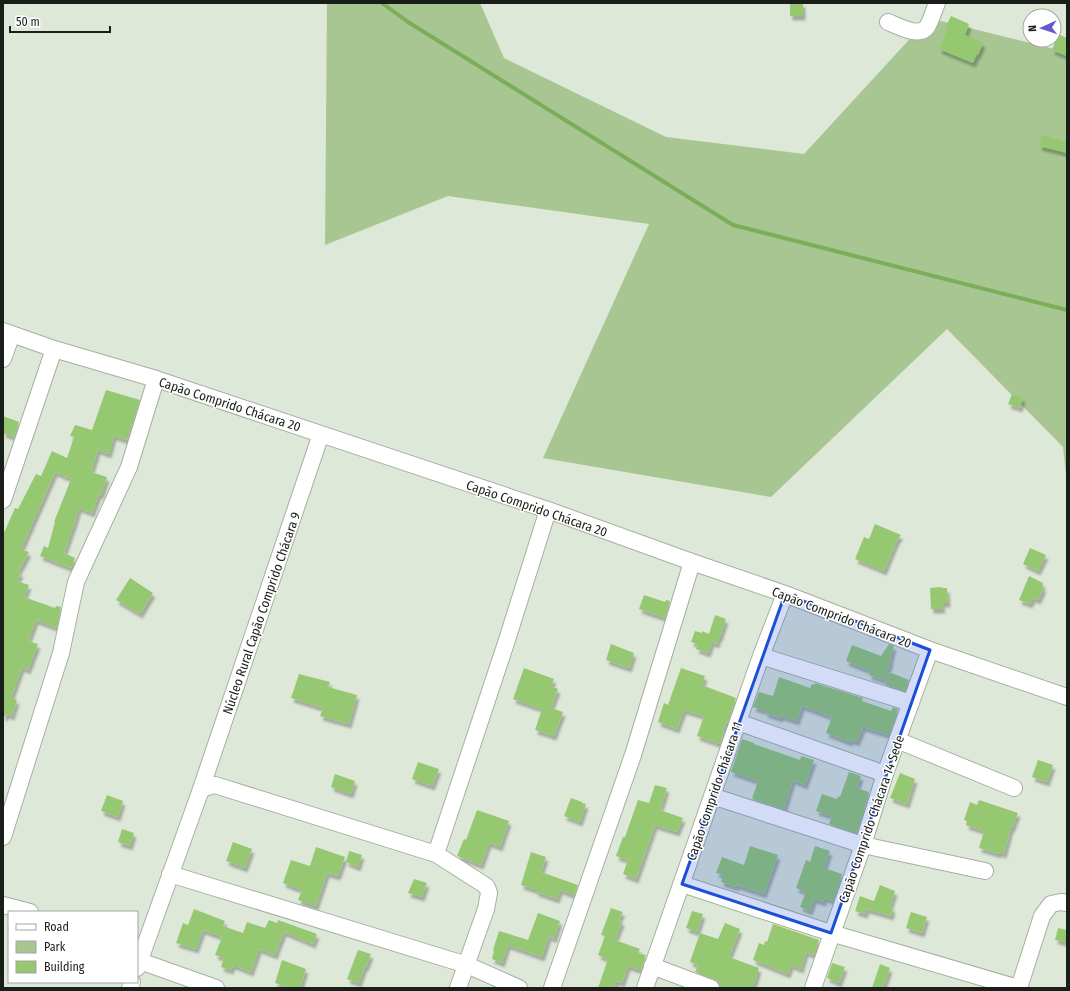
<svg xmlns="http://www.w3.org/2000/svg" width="1070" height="991" viewBox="0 0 1070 991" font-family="'Fira Sans Condensed',sans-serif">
<defs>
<filter id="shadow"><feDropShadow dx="2.5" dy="4.5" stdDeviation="1" flood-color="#0004"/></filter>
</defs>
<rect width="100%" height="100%" fill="#dee8d8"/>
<path fill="#a7c692" d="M 327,3 L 480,3 L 504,58 L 666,137 L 804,154 L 929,18 L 1067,52 L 1067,483 L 1063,447 L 947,329 L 771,497 L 543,458 L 649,224 L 448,196 L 325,245 Z"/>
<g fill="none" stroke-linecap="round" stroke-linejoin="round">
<path stroke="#7cad58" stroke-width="4" d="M 382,3 L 408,22 L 733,225 L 1067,310"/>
</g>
<path fill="#96c872" filter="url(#shadow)" d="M 790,3 L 803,3 L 803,16 L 790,16 Z
M 951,16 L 969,24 L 965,35 L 983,43 L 978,55 L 977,54 L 973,63 L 939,49 L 948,27 L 946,26 Z
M 1058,34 L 1067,38 L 1067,56 L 1052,50 Z
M 1042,135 L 1067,142 L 1067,153 L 1039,146 Z
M 106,390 L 140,400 L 127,440 L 114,436 L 109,454 L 98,450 L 91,472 L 107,477 L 101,495 L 99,494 L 92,513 L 79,508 L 73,528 L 73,527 L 64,553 L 75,558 L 71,568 L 40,556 L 44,546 L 48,548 L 55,522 L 54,522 L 71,479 L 55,472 L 21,549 L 29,552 L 18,572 L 21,573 L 17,581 L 29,585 L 24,597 L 55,608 L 56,606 L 61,607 L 57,628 L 36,620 L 28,641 L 38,644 L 28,670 L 22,667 L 11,698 L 17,700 L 12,716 L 6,714 L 5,717 L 3,717 L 3,535 L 15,508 L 18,509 L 36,474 L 41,476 L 52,451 L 67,458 L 74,437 L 70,436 L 75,425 L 92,430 Z
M 1012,394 L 1023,398 L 1020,408 L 1008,404 Z
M 3,416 L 19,422 L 14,437 L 3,433 Z
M 875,524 L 901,535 L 897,540 L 884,571 L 855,559 L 864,537 L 869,539 Z
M 1030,548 L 1046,555 L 1038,571 L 1023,564 Z
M 1029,576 L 1043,583 L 1042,587 L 1044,588 L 1038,600 L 1033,598 L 1030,604 L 1019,600 Z
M 130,578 L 153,593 L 140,614 L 116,600 Z
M 941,587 L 942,588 L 947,588 L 948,603 L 942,603 L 943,609 L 931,609 L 930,588 Z
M 644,595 L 665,602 L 666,600 L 670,601 L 665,618 L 639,609 Z
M 715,615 L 726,619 L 720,637 L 719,637 L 717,644 L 712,642 L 708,653 L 696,649 L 698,644 L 691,642 L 695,631 L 702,633 L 702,631 L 709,634 Z
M 611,644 L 634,653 L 629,668 L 606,660 Z
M 889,644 L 894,646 L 890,661 L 891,661 L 884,680 L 869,675 L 870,671 L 846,661 L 852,645 L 881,656 Z
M 524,668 L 554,679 L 551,686 L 558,689 L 551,708 L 563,712 L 554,736 L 535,730 L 542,709 L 513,699 Z
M 681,668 L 705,676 L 702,685 L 736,698 L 729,719 L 722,731 L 724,732 L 720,744 L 697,736 L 704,716 L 684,710 L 677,729 L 658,722 L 664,703 L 668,705 Z
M 889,672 L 909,680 L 905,691 L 885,685 Z
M 299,674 L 330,682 L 328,687 L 357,695 L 349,724 L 320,716 L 323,708 L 291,698 Z
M 779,677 L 810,688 L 812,684 L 814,685 L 815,683 L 863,698 L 862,701 L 891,711 L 893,707 L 898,709 L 889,735 L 863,727 L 857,742 L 851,740 L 850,742 L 826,733 L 832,717 L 802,706 L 797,721 L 781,716 L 780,718 L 765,713 L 766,711 L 753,707 L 759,692 L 773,696 Z
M 742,739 L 754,743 L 754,744 L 800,760 L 801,756 L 814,760 L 805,785 L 793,780 L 784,809 L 752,799 L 758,781 L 731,772 Z
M 1038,760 L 1053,765 L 1047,782 L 1032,777 Z
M 418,762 L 439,769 L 432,786 L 412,779 Z
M 849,772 L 861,776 L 857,788 L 869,792 L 857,833 L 829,824 L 832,816 L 816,811 L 822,794 L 837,799 L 838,796 L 840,797 Z
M 900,773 L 915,779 L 907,804 L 890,798 Z
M 335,774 L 355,781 L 351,794 L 331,787 Z
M 655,785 L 667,788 L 660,810 L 683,818 L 677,832 L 655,825 L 636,879 L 623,874 L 628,860 L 616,856 L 623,837 L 625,837 L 638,800 L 649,803 Z
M 107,795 L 123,801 L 118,817 L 101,811 Z
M 571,798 L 582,802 L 582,803 L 586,804 L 580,822 L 564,816 Z
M 979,800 L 1018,813 L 1012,828 L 1011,828 L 1004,854 L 999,852 L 999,854 L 979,848 L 984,831 L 966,825 L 967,821 L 964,820 L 970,802 L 977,805 Z
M 477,810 L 509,821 L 500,847 L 489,843 L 481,865 L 457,856 L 464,839 L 466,840 Z
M 122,829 L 134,833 L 130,846 L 118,842 Z
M 233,842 L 252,849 L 245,868 L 226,861 Z
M 750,846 L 778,855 L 764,894 L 737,885 L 737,887 L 721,882 L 723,875 L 716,873 L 722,857 L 744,865 Z
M 815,846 L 830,851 L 824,868 L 842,874 L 833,901 L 825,898 L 823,902 L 814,899 L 810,911 L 800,907 L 806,892 L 796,888 L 806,860 L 810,862 Z
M 316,847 L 345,857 L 338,876 L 327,873 L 316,906 L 298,900 L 302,890 L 283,883 L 291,860 L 310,866 Z
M 349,851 L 362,855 L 358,867 L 346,862 Z
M 531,852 L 546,857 L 541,872 L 578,885 L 574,895 L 560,890 L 557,899 L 536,892 L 536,890 L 521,885 Z
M 414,879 L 427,883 L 422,897 L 408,893 Z
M 880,885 L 895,891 L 890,907 L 893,908 L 891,916 L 867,909 L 865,914 L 855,911 L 860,896 L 874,901 Z
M 611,908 L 623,912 L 619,919 L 622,922 L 615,940 L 640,949 L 638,953 L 646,955 L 641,970 L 628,966 L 622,983 L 616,981 L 614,988 L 598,988 L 608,959 L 598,955 L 605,936 L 601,935 Z
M 194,909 L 225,921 L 223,926 L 243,933 L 247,922 L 265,928 L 269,920 L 277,923 L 278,920 L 317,934 L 313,944 L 284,932 L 275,955 L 259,949 L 251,972 L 233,965 L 231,970 L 221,967 L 224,958 L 215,955 L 222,937 L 203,930 L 196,949 L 176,943 L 183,923 L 188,925 Z
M 692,911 L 703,914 L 697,932 L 686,928 Z
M 911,912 L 927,917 L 922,933 L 906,928 Z
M 538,913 L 560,921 L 554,939 L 549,936 L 542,957 L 508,945 L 502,963 L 492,959 L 494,951 L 493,950 L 499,931 L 528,940 Z
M 725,923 L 740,929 L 729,957 L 759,968 L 753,988 L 720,988 L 719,982 L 715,979 L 695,972 L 698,965 L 690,962 L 700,933 L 718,939 Z
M 773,924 L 819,940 L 814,955 L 806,952 L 801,969 L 791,965 L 788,974 L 753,960 L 759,943 L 764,945 L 765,941 L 767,942 Z
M 1058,928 L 1067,930 L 1067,942 L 1055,940 Z
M 358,950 L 371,954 L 366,967 L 365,966 L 359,983 L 347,979 Z
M 282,960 L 306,969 L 300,988 L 291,988 L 275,983 Z
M 832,963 L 845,967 L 839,983 L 827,978 Z
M 880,964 L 890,968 L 883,988 L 872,988 Z"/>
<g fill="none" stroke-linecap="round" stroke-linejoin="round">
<defs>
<path id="minor" d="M 888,22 C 898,26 919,38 927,27 C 931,21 934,10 937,3
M 3,331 L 54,349 L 156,379 L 548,510 L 692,562 L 785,594 L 930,650 L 1067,697
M 3,359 L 12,334
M 3,500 L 54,349
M 761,656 L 911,703
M 738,722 L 885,774
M 897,740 L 1014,788
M 200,792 L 204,788 L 215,785 L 436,854 L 483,884 L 487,887 L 489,893 L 486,909 L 458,988
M 712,796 L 863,845 L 985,871
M 3,837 L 61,653 L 76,582 L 129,467 L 156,379
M 436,854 L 506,643 L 548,510
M 170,874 L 467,965 L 519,988
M 682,884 L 831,933 L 1018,988
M 3,905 L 30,912
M 137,960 L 216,988
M 652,966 L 711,988
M 137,968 L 200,792 L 321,434
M 130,988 L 132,982
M 552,988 L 633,755 L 692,562
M 645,988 L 761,656 L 785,594
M 813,988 L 863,845 L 885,774 L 930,650
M 1019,988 L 1042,916 L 1051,904 L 1061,902 L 1067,903"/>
</defs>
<use href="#minor" stroke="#a6b0a0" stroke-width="18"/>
<use href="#minor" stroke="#fff" stroke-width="16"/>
</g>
<path fill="#1d4ed8" fill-opacity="0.2" stroke="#1d4ed8" stroke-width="3" stroke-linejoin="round" d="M 785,594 L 930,650 L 831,933 L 682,884 Z"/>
<g text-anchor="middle" stroke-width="3" stroke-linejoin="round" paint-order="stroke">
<g font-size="13" fill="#1a1e18" stroke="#fff">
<text transform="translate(230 404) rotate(18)" y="5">Capão Comprido Chácara 20</text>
<text transform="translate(537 508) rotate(19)" y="5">Capão Comprido Chácara 20</text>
<text transform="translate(261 613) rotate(-71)" y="5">Núcleo Rural Capão Comprido Chácara 9</text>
<text transform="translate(842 617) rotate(21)" y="5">Capão Comprido Chácara 20</text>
<text transform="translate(714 791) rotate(-71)" y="5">Capão Comprido Chácara 11</text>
<text transform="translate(871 819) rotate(-71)" y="5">Capão Comprido Chácara 14 Sede</text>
</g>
</g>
<rect width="1070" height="991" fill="none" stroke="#1a1e18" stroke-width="8"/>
<rect x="8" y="911" width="130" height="72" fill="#ffffff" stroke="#a3a5a3"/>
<rect x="16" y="924" width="20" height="6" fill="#ffffff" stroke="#a3a5a3"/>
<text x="44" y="931" font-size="12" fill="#1a1e18">Road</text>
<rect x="16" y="941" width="20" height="12" fill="#a7c692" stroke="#a3a5a3"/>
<text x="44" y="951" font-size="12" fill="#1a1e18">Park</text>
<rect x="16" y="961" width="20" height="12" fill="#96c872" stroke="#a3a5a3"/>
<text x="44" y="971" font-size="12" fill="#1a1e18">Building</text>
<g transform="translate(1042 28) rotate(267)"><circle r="19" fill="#ffffff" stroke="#a3a5a3"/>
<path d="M0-3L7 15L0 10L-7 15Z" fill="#6558d1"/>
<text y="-6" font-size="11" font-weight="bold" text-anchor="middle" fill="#1a1e18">N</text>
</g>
<path d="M10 26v6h100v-6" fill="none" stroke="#1a1e18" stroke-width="2"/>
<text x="16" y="26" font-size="12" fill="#1a1e18" stroke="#ffffff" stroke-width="3" paint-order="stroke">50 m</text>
</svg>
